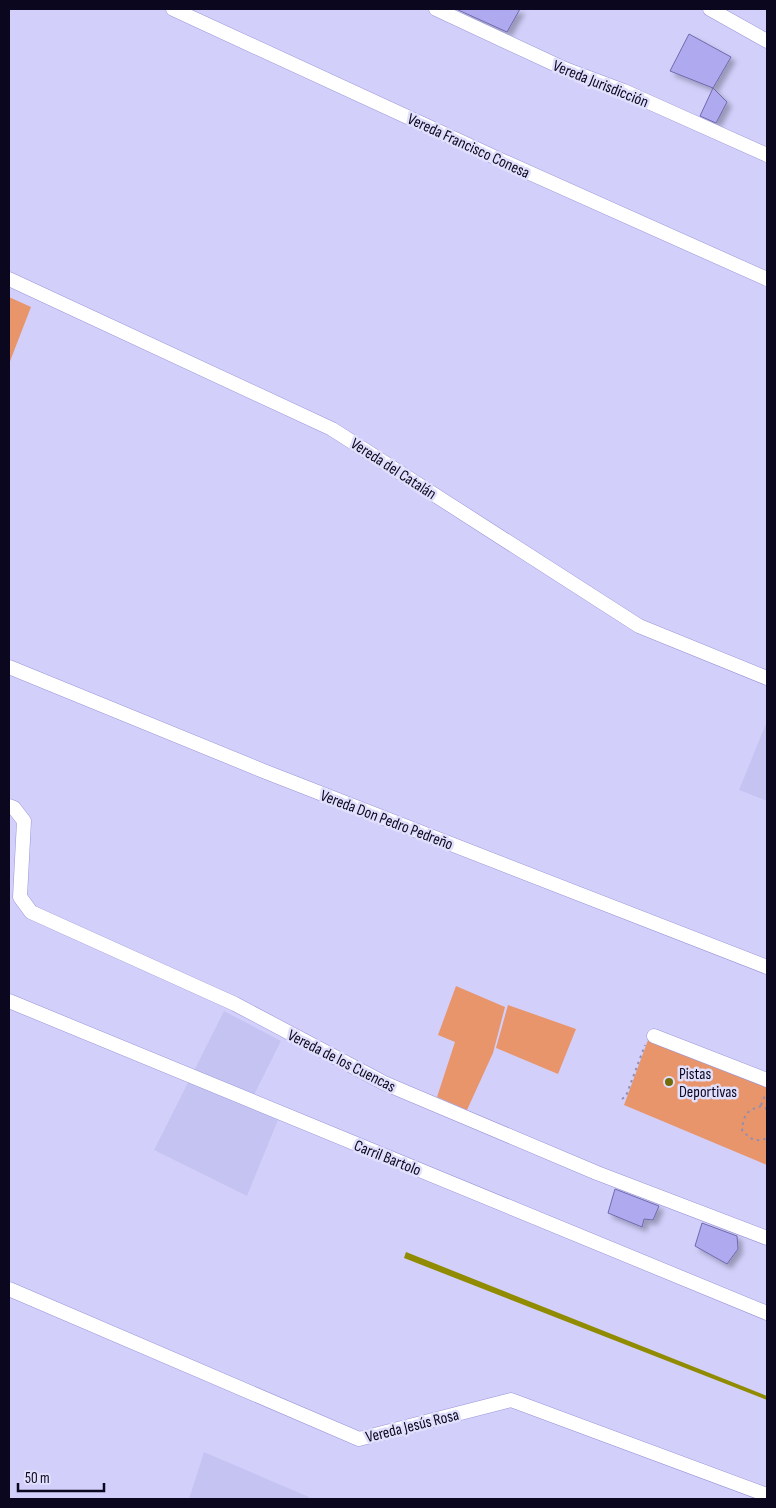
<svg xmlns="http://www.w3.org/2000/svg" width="776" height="1508" viewBox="0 0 776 1508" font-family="'Sofia Sans Condensed',sans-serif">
<defs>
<filter id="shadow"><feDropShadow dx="4.5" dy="4.5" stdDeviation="2.5" flood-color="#0004"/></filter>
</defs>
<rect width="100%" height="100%" fill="#d2d0fb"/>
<path fill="#c5c3f2" d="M 767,721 L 767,801 L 739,790 Z
M 224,1011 L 281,1041 L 249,1105 L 278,1120 L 247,1196 L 154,1150 Z
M 204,1452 L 309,1497 L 308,1499 L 189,1499 Z"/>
<path fill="#e8956c" d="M 9,297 L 31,307 L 9,364 Z
M 456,986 L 505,1007 L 493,1053 L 467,1110 L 437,1097 L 455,1042 L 438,1035 Z
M 508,1005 L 576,1029 L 558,1074 L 496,1048 Z
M 648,1040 L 712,1066 L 767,1085 L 767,1165 L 624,1105 Z"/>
<path fill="#908b00" d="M 406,1252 L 767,1396 L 767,1400 L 404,1258 Z"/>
<path fill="#afaaf0" stroke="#6f69aa" filter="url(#shadow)" d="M 456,9 L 520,9 L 507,32 Z
M 689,34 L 731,57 L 713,88 L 670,71 Z
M 713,88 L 727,102 L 716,123 L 700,116 Z
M 615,1189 L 659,1206 L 653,1220 L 644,1219 L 642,1227 L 608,1213 Z
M 702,1223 L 737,1236 L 738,1249 L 727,1264 L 695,1246 Z"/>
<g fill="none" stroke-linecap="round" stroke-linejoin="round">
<defs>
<path id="street" d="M 173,9 L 503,161 L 767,279
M 436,9 L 565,69 L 624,91 L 767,155
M 710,9 L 767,41
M 9,279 L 332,429 L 639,626 L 767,678
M 9,667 L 266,772 L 767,967
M 9,806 L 14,808 L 24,821 L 20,897 L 31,912 L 235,1004 L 384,1083 L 597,1173 L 767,1238
M 9,1001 L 767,1313
M 654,1036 L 767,1080
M 9,1289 L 359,1439 L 511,1400 L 767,1495"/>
</defs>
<use href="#street" stroke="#9a95d9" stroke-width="15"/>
<path stroke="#918eb3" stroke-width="2" stroke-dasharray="2.5 4" stroke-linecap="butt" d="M 622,1099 L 626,1096 L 645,1045
M 761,1105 L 766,1093
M 767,1109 L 761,1106 C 746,1111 744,1114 742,1130 C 750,1139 755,1143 767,1138"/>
<use href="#street" stroke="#fff" stroke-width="14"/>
</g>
<circle fill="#706c0a" stroke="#e0dffc" stroke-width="2" cx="669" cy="1082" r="5"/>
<g text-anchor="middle" stroke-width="5" stroke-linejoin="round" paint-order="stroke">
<g font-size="16" fill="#0b071f" stroke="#e0dffc">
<text transform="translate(601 83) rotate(22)" y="6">Vereda Jurisdicción</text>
<text transform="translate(469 145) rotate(25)" y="6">Vereda Francisco Conesa</text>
<text transform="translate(394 468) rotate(33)" y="6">Vereda del Catalán</text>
<text transform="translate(387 819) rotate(21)" y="6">Vereda Don Pedro Pedreño</text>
<text transform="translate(342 1060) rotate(27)" y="6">Vereda de los Cuencas</text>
<text transform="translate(388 1157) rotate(22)" y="6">Carril Bartolo</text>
<text transform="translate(412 1425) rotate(-14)" y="6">Vereda Jesús Rosa</text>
</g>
<g font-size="16" fill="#0b071f" stroke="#e0dffc" text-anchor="start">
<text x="679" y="1079">Pistas<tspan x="679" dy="18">Deportivas</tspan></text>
</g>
</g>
<rect width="776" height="1508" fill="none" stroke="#0b071f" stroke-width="20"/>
<path d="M18 1483v8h86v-8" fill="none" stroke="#0b071f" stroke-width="2.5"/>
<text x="25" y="1483" font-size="15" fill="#0b071f" stroke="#e0dffc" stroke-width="4" paint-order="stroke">50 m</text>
</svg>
